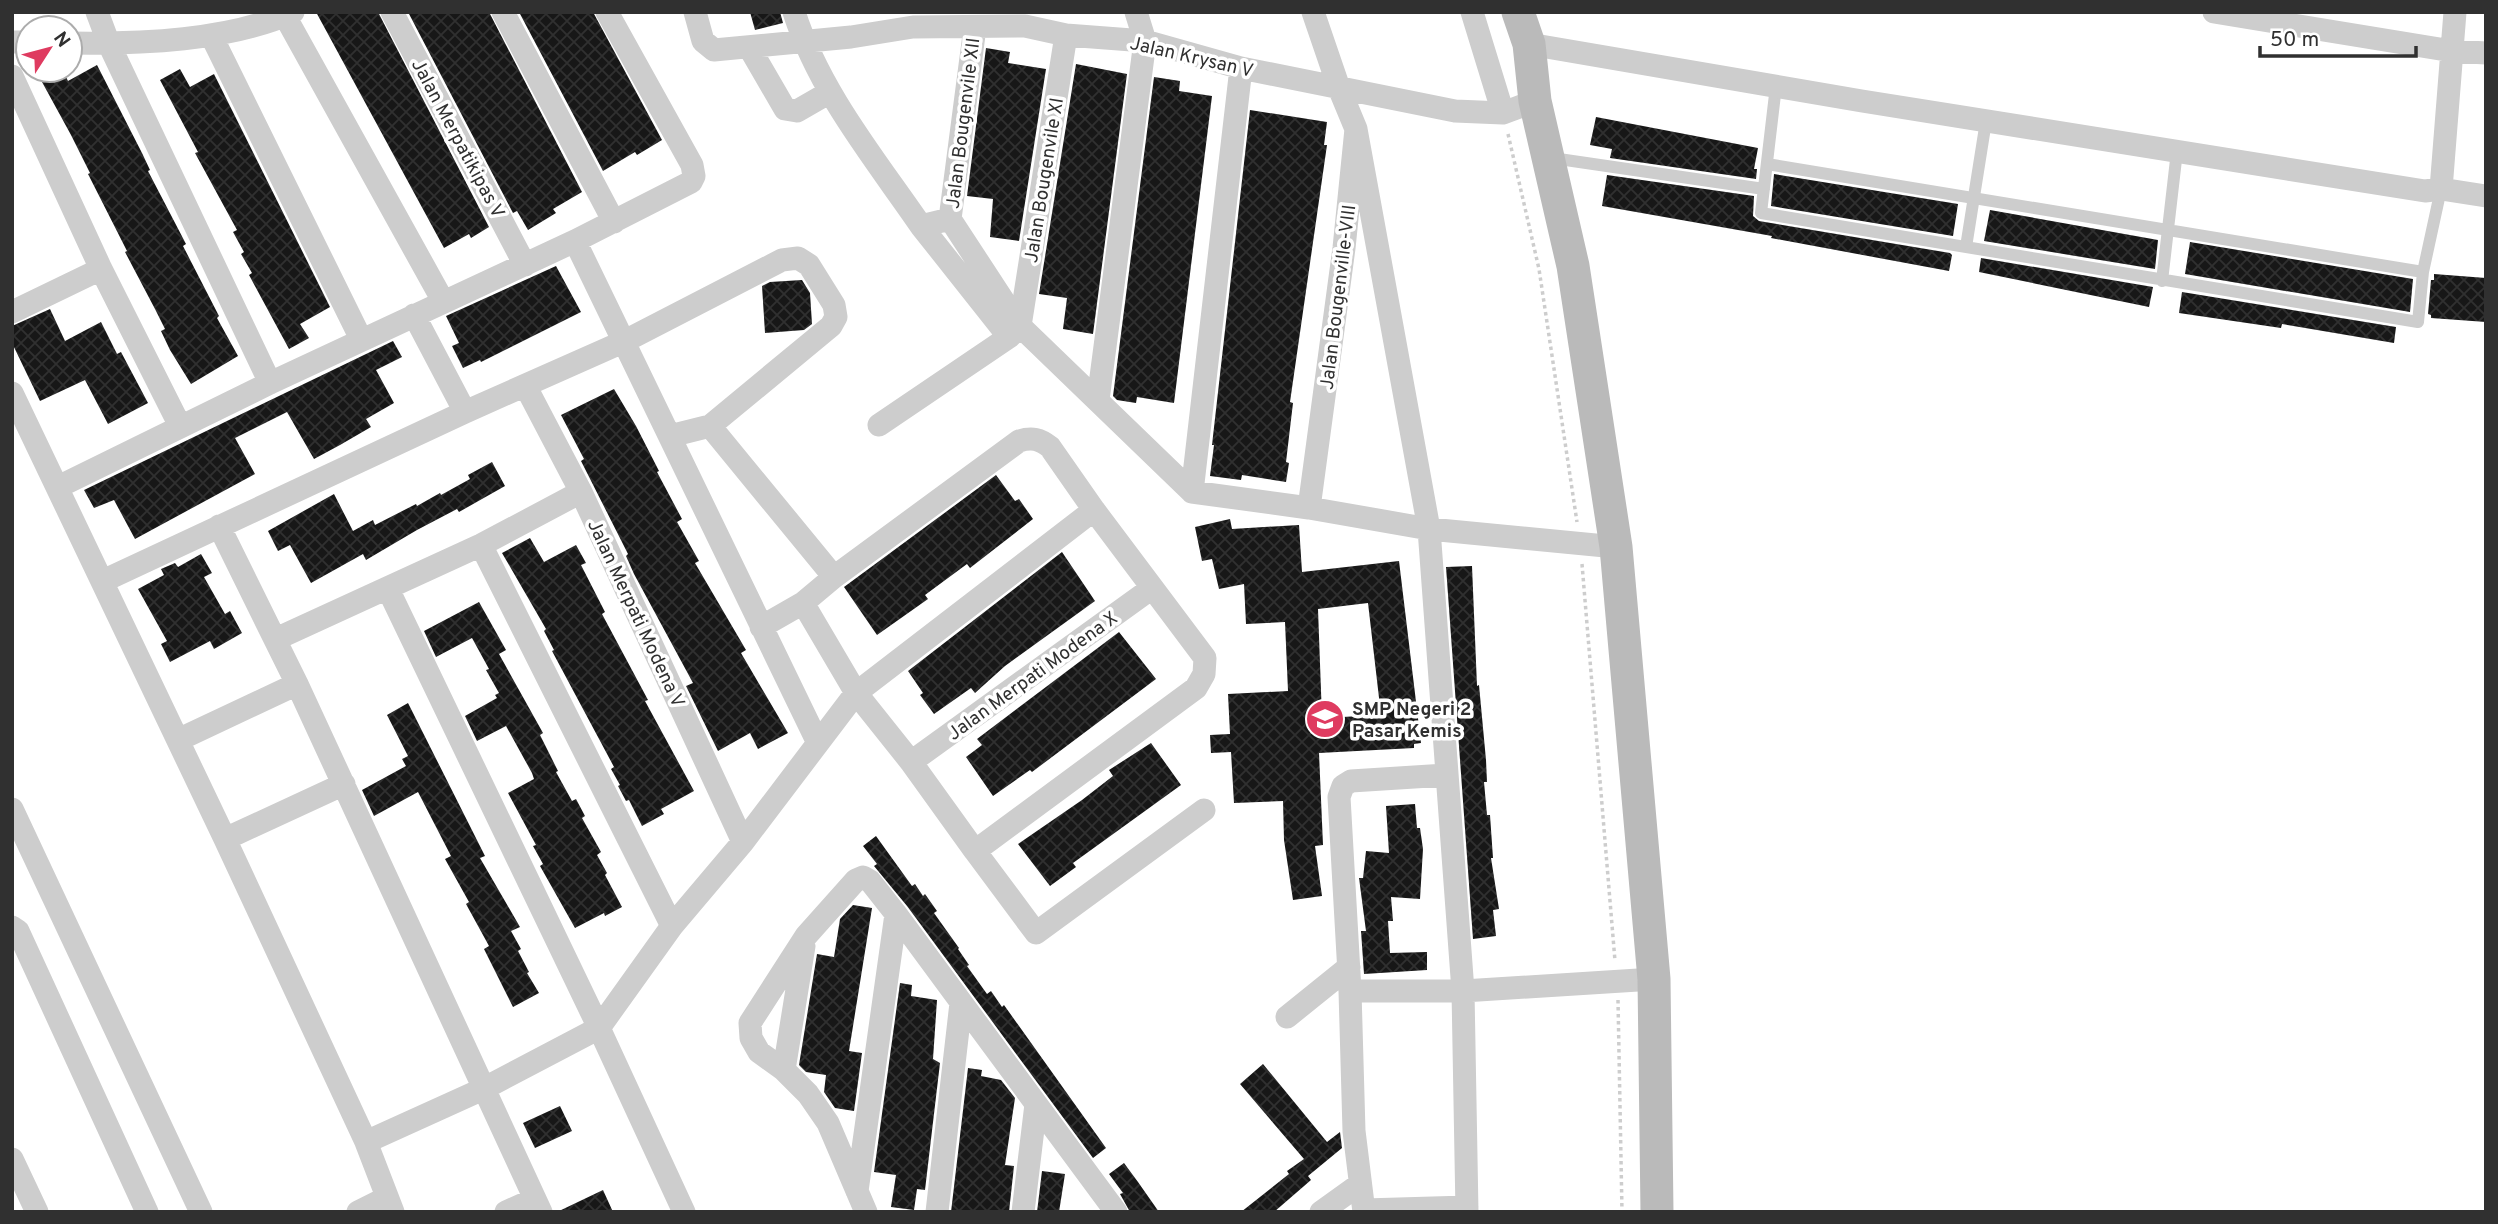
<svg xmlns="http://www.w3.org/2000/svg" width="2498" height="1224" viewBox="0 0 2498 1224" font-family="Overpass,sans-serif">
<defs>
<pattern id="building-cross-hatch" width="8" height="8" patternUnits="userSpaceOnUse" patternTransform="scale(1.75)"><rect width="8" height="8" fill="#171717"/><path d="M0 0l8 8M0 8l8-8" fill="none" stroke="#303030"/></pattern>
</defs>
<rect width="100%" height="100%" fill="#fff"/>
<path fill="url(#building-cross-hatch)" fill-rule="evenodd" d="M 316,12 L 378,12 L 489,227 L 471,238 L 469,234 L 444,248 Z
M 408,12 L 489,12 L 582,192 L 553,209 L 556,213 L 528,230 L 517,211 L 513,213 Z
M 519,12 L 593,12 L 662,140 L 637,155 L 635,152 L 603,171 Z
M 750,12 L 780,12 L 783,23 L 755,30 Z
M 986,48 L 1010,52 L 1008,63 L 1046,69 L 1019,241 L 990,237 L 993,199 L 967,196 Z
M 1076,64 L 1127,74 L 1093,334 L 1063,329 L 1067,298 L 1039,294 Z
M 97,65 L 142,153 L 150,170 L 148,171 L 186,244 L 183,246 L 219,316 L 217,318 L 238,356 L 191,384 L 170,350 L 161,331 L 165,329 L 155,309 L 125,252 L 127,251 L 88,174 L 90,173 L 71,135 L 42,82 L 63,71 L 68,81 Z
M 180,69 L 190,87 L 214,74 L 330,307 L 300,324 L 309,338 L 289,349 L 249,275 L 252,273 L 241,254 L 244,252 L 233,232 L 237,230 L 195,153 L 198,152 L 160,80 Z
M 1154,77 L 1180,81 L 1179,91 L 1212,96 L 1174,403 L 1137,397 L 1136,403 L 1117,400 L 1113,396 Z
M 1250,110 L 1327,122 L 1324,145 L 1327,145 L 1290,402 L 1293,403 L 1286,462 L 1289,463 L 1286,482 L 1242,475 L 1241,480 L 1210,476 L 1214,445 L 1212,445 Z
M 1596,117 L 1758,148 L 1754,169 L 1757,169 L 1756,179 L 1610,158 L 1612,149 L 1590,145 Z
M 1774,174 L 1958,204 L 1953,236 L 1771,206 Z
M 1607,175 L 1754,196 L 1753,216 L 1759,221 L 1950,253 L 1952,255 L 1949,271 L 1771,238 L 1772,236 L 1602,206 Z
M 1990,210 L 2158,240 L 2155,269 L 1984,241 Z
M 2190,242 L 2413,279 L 2410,312 L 2185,274 Z
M 1981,258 L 2153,287 L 2149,307 L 1979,272 Z
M 556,266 L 581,312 L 481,362 L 480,360 L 463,368 L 452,346 L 459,343 L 446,316 Z
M 2434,274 L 2486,278 L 2486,322 L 2431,318 L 2431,315 L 2428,314 L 2431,280 L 2434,280 Z
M 802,280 L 810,293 L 812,324 L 804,330 L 765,333 L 762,286 L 770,282 Z
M 2182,292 L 2396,327 L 2394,343 L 2282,324 L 2281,328 L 2179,313 Z
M 50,309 L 65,341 L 101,322 L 117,354 L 121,352 L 148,403 L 108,424 L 85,380 L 40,401 L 12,343 L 12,326 Z
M 393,341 L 402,357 L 376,370 L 394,403 L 366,419 L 371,427 L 340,445 L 314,459 L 287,412 L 235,438 L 255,474 L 135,539 L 114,500 L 94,508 L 84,490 Z
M 614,389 L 636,426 L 659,471 L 657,472 L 682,519 L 677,522 L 699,561 L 695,563 L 746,650 L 741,653 L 788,733 L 758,749 L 750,733 L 718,751 L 686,686 L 693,683 L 634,574 L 626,556 L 628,554 L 581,461 L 584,459 L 561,415 Z
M 492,462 L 505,486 L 459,512 L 457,509 L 417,530 L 366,560 L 363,554 L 311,583 L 290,545 L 278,551 L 268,531 L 334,494 L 353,531 L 373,520 L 375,525 L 416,504 L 417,506 L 440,493 L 441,495 L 470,479 L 468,475 Z
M 996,475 L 1015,501 L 1019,499 L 1033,519 L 970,568 L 967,564 L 925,595 L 928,599 L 877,635 L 844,587 Z
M 1230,519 L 1232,529 L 1299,525 L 1302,572 L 1399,561 L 1421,743 L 1414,744 L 1414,748 L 1319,753 L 1323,845 L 1315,846 L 1322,896 L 1293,900 L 1284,840 L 1283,801 L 1234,803 L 1231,752 L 1211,753 L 1210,735 L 1230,734 L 1228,694 L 1288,691 L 1285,622 L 1246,624 L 1244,584 L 1219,589 L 1212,559 L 1202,561 L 1195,527 ZM 1368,603 L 1381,715 L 1322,718 L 1318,609 Z
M 530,538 L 544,562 L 576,545 L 586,563 L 581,565 L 605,612 L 602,614 L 648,700 L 645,701 L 694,791 L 661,809 L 664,814 L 642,826 L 629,800 L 626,801 L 618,786 L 620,785 L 611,769 L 614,767 L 552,651 L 554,650 L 544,631 L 546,629 L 502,553 Z
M 1062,552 L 1095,601 L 1005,666 L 975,693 L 971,688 L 934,714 L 920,695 L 923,693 L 908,671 Z
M 201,554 L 212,573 L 204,577 L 225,614 L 230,611 L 242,633 L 214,649 L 210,641 L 170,662 L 161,644 L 167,641 L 138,589 L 164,575 L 161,569 L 175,563 L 178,567 Z
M 1472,566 L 1477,686 L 1479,685 L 1486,760 L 1487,782 L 1484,782 L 1487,815 L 1490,815 L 1493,858 L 1491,858 L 1499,909 L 1493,910 L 1496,936 L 1473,939 L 1446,567 Z
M 479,602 L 506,650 L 499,654 L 543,733 L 540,735 L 558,771 L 556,772 L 572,801 L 576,799 L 585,816 L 582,818 L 601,852 L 597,855 L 607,873 L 605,875 L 622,907 L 605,916 L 604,913 L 575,928 L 540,866 L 543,864 L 533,846 L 536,845 L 508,793 L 534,779 L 532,773 L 506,726 L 477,741 L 465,716 L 497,698 L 495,695 L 499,693 L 486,670 L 489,669 L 472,638 L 436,657 L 424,631 Z
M 1119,632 L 1156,679 L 1032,772 L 1030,770 L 993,796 L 966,757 L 982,745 L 977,739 Z
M 408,703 L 485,856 L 480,858 L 520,927 L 511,931 L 521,949 L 518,951 L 529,972 L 527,973 L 539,993 L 513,1007 L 484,949 L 489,946 L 466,904 L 469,902 L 445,859 L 451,856 L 418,792 L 374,816 L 362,790 L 406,766 L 402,759 L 408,756 L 387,715 Z
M 1151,743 L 1181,785 L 1073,863 L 1076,867 L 1050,886 L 1018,844 L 1082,800 L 1113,776 L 1109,770 Z
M 1415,804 L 1417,828 L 1420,828 L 1423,849 L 1420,899 L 1391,897 L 1393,921 L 1388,921 L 1390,953 L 1427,952 L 1427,970 L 1364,974 L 1361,931 L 1366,931 L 1359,878 L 1363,878 L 1366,851 L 1389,853 L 1386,806 Z
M 876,836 L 912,886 L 915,884 L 923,896 L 925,894 L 937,911 L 934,913 L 959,948 L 958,949 L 969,965 L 967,966 L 987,994 L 991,991 L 1002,1007 L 1004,1005 L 1106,1148 L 1093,1158 L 907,906 L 874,866 L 877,864 L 863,846 Z
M 853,905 L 872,908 L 849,1051 L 862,1053 L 854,1111 L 835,1108 L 824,1092 L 826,1075 L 806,1072 L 799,1065 L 817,954 L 834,957 L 840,919 Z
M 900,983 L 912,985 L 911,996 L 937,1000 L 933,1059 L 940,1063 L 925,1190 L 917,1189 L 914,1210 L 891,1207 L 896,1175 L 874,1172 Z
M 1263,1064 L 1327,1142 L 1340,1132 L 1342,1148 L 1308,1176 L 1311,1180 L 1274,1212 L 1241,1212 L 1289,1174 L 1287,1171 L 1304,1159 L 1240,1084 Z
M 968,1068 L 982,1070 L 981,1076 L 1001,1080 L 1015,1098 L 1005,1165 L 1014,1166 L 1009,1212 L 951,1212 Z
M 560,1106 L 572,1131 L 535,1148 L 523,1123 Z
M 1124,1163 L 1138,1182 L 1159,1212 L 1130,1212 L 1120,1194 L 1123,1193 L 1109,1174 Z
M 1042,1171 L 1065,1174 L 1059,1212 L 1037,1212 Z
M 603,1190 L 613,1212 L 557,1212 Z"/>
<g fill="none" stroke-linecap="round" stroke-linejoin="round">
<path stroke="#cdcdcd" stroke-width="3.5" stroke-dasharray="3.5 3.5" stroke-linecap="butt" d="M 1508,134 L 1539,269 L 1577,522
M 1582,564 L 1615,961
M 1618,1000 L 1622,1212"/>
<path stroke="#cdcdcd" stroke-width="12" d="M 1776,86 L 1761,213 L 2418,322 L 2423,272 L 2441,189
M 1552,158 L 1764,189
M 1767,164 L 2423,272
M 1966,247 L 1986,121
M 2162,281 L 2177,151"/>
<path stroke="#cdcdcd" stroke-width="23" d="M 97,12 L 109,44 L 270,383
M 392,12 L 525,265
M 503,12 L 614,222
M 695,12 L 703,41 L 714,50 L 851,37 L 913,27 L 1025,26 L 1066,35 L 1145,41 L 1241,68 L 1455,111 L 1503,113 L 1535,101
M 794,12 C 819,91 875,159 921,226 L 950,219
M 1472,12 L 1503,113
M 2214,12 L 2452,51 L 2486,53
M 285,16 L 443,301
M 211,35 L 361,339
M 12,42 L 28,42
M 70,43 C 140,44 229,41 293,12
M 1529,44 L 1862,101 L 2425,191 L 2441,189 L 2486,196
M 749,47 L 785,109 L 797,111 L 830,92
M 12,76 L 101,269 L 180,426
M 1356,129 L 1429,529 L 1463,991 L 1467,1212
M 2441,189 L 2455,12
M 950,219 L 1020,326 L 1192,492 L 1309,508 L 1429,529 L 1616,547
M 950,219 L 975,27
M 921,226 L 1009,337
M 575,241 L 818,743
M 12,312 L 101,269
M 414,315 L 465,412
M 1020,326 L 1066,35
M 526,387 L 581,492 L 743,842
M 12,393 L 225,839 L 366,1142 L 393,1212
M 1098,400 L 1145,41 L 1136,12
M 879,425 L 1009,337 L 1020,326
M 710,426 L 834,577
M 58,487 L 270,383 L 575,241 L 691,182 L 694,176 L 692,165 L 607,12
M 1192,492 L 1241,68
M 1309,508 L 1344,248 L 1356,129 L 1339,88 L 1313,12
M 219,526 L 297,684 L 541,1212
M 481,545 L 672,926
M 103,581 L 465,412 L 625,341 L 782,260 L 798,258 L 809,265 L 834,305 L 836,317 L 831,326 L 710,426 L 670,436
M 388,589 L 599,1028 L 684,1212
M 761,627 L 803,603 L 834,577 L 1019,441 C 1032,437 1040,439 1050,447 L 1094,510 L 1205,658 L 1204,674 L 1196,688 L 975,851 L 911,762 L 856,693 L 803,603
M 276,639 L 481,545 L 581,492
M 178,740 L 297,684
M 911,762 L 1152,588
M 12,809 L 201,1212
M 225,839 L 344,784
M 975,851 L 1036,933 L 1204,810
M 12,927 L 18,931 L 147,1212
M 1350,991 L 1463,991 L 1654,979
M 1287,1017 L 1349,967
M 784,1070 L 804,946
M 366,1142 L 483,1089 L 599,1028 L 672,926 L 743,842 L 856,693 L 1094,510
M 12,1159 L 37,1212
M 857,1191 L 896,914
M 1364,1210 L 1467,1207
M 358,1212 L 386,1198
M 506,1212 L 535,1199
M 866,1212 L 828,1123 L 808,1094 L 784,1070 L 759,1052 L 751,1038 L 750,1023 L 806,936 L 856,880 L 863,877 L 870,881 L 896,914 L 1116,1212
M 937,1212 L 961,1003
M 1023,1212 L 1036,1104
M 1321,1212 L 1360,1184
M 1364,1212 L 1354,1131 L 1350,991 L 1339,797 L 1343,786 L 1351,781 L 1446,775"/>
<path stroke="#bababa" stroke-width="33" d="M 1518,12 L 1529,44 L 1535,101 L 1573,266 L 1616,547 L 1654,979 L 1657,1212"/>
</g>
<defs>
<symbol id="school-disc" viewBox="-11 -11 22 22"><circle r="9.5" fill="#df3b60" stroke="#fff"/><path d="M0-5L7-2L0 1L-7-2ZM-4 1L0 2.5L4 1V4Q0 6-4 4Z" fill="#fff"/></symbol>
</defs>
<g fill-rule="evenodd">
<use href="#school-disc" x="1303" y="697" width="44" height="44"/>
</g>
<g text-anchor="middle" stroke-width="7" stroke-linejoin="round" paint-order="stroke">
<g font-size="19" fill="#303030" stroke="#fff">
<text transform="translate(1192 56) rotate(13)" y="7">Jalan Krysan V</text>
<text transform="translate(962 123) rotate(-83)" y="7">Jalan Bougenvile XII</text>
<text transform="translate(459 138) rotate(62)" y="7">Jalan Merpatikipas V</text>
<text transform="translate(1043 180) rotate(-81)" y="7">Jalan Bougenvile XI</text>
<text transform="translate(1337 297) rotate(-83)" y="7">Jalan Bougenville-VIII</text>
<text transform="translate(637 613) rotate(65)" y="7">Jalan Merpati Modena V</text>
<text transform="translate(1032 675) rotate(-36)" y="7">Jalan Merpati Modena X</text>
</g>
<g font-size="19" font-weight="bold" fill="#303030" stroke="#fff" text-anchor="start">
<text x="1352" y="715">SMP Negeri 2<tspan x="1352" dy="22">Pasar Kemis</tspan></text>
</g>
</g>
<rect width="2498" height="1224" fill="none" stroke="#303030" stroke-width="28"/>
<g transform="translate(49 49) rotate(54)"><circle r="33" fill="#ffffff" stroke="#acacac" stroke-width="2"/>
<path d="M0-5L12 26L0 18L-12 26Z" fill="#df3b60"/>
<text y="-10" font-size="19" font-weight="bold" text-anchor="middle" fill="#303030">N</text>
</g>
<path d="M2260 46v10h156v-10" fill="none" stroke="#303030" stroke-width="3.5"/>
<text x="2270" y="46" font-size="21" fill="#303030" stroke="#ffffff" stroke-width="5" paint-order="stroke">50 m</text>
</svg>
